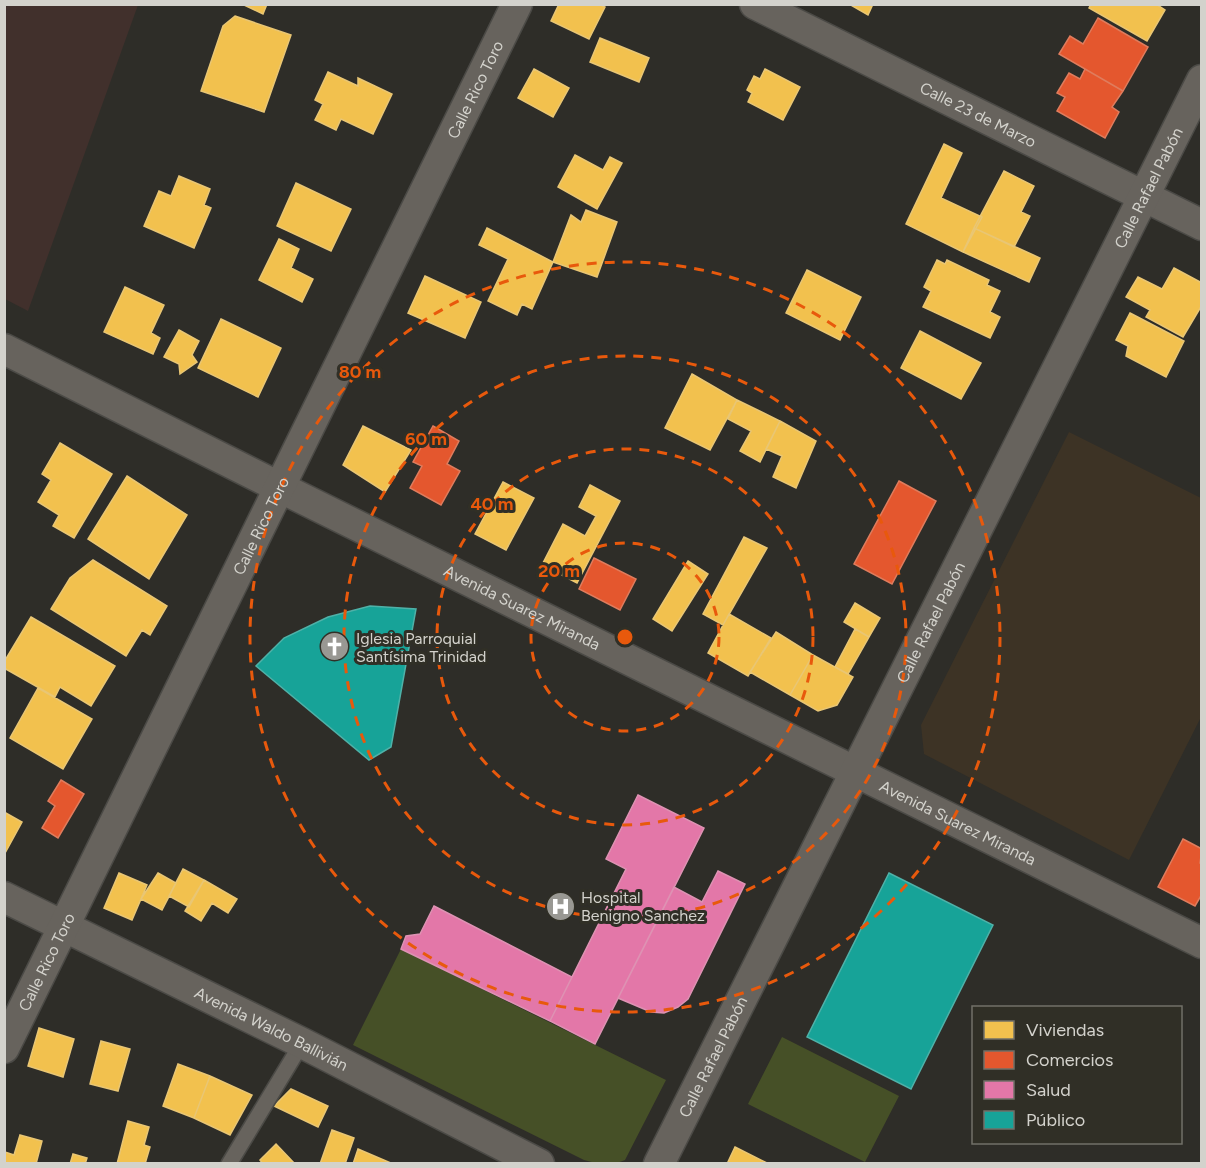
<svg xmlns="http://www.w3.org/2000/svg" width="1206" height="1168" viewBox="0 0 1206 1168" font-family="Figtree,sans-serif">
<rect width="100%" height="100%" fill="#2e2d28"/>
<path fill="#41302c" d="M 5,4 L 138,5 L 28,311 L 5,299 Z"/>
<path fill="#3d3325" d="M 1069,432 L 1201,498 L 1201,717 L 1129,860 L 924,754 L 921,725 Z"/>
<path fill="#465027" d="M 401,949 L 666,1080 L 625,1160 C 611,1166 598,1164 584,1160 L 353,1045 Z
M 782,1037 L 899,1096 L 865,1162 L 748,1104 Z"/>
<path fill="#f2c14e" stroke="#e9c674" stroke-width="1.5" d="M 242,4 L 267,4 L 263,14 Z
M 559,4 L 599,4 L 605,7 L 589,39 L 551,21 Z
M 849,4 L 873,4 L 868,15 Z
M 1091,4 L 1156,4 L 1165,10 L 1147,41 L 1089,8 Z
M 235,16 L 291,35 L 264,112 L 201,91 L 223,26 Z
M 600,38 L 649,58 L 639,82 L 590,62 Z
M 534,69 L 569,88 L 553,117 L 518,98 Z
M 765,69 L 800,87 L 783,120 L 748,102 L 752,93 L 747,90 L 754,76 L 760,79 Z
M 328,72 L 358,86 L 358,78 L 392,94 L 373,134 L 341,119 L 336,130 L 315,120 L 323,104 L 315,100 Z
M 944,144 L 962,153 L 941,198 L 982,217 L 963,252 L 906,224 Z
M 575,155 L 603,170 L 610,157 L 622,163 L 597,209 L 558,187 Z
M 1004,171 L 1034,186 L 1021,212 L 1030,216 L 1014,247 L 974,228 Z
M 179,176 L 210,189 L 204,205 L 211,208 L 194,248 L 144,226 L 159,191 L 171,196 Z
M 296,183 L 351,209 L 331,251 L 277,226 Z
M 586,210 L 617,222 L 597,277 L 553,262 L 571,215 L 581,222 Z
M 487,228 L 553,262 L 532,309 L 522,304 L 517,315 L 488,301 L 508,259 L 479,245 Z
M 974,228 L 1040,258 L 1029,282 L 963,252 Z
M 279,239 L 299,249 L 291,268 L 313,279 L 302,302 L 259,280 Z
M 937,260 L 945,264 L 947,260 L 989,280 L 987,285 L 1000,291 L 990,312 L 1000,317 L 990,338 L 923,307 L 931,291 L 924,287 Z
M 1174,268 L 1202,283 L 1202,305 L 1183,337 L 1146,317 L 1150,310 L 1126,297 L 1138,277 L 1162,289 Z
M 807,270 L 861,297 L 840,340 L 786,313 Z
M 425,276 L 481,302 L 465,338 L 408,313 Z
M 125,287 L 164,305 L 151,333 L 160,338 L 153,354 L 104,332 Z
M 1130,313 L 1184,341 L 1166,377 L 1126,356 L 1128,346 L 1116,340 Z
M 221,319 L 281,348 L 258,397 L 198,368 Z
M 179,330 L 199,341 L 192,355 L 197,362 L 180,374 L 179,364 L 164,357 Z
M 920,331 L 981,363 L 961,399 L 901,368 Z
M 692,374 L 737,400 L 710,450 L 665,428 Z
M 737,400 L 780,421 L 760,462 L 740,451 L 751,431 L 728,419 Z
M 780,421 L 816,441 L 796,488 L 773,477 L 782,456 L 766,449 Z
M 363,426 L 411,450 L 385,492 L 343,465 Z
M 60,443 L 112,474 L 74,538 L 53,526 L 59,515 L 38,502 L 51,480 L 42,474 Z
M 127,476 L 187,515 L 149,579 L 88,539 Z
M 503,482 L 534,498 L 506,550 L 475,534 Z
M 590,485 L 620,501 L 577,583 L 542,565 L 563,524 L 585,536 L 596,516 L 579,507 Z
M 744,537 L 767,548 L 723,625 L 703,614 Z
M 93,560 L 167,606 L 150,635 L 142,630 L 126,656 L 51,609 L 70,578 Z
M 688,561 L 708,574 L 672,631 L 653,619 Z
M 855,603 L 880,618 L 869,637 L 844,622 Z
M 729,614 L 771,638 L 748,676 L 708,653 Z
M 31,617 L 115,666 L 91,706 L 60,687 L 55,697 L 4,668 L 4,662 Z
M 855,629 L 869,637 L 848,674 L 835,667 Z
M 776,632 L 813,655 L 790,695 L 750,672 Z
M 813,655 L 853,677 L 837,705 L 818,711 L 790,695 Z
M 38,688 L 92,719 L 63,769 L 10,738 Z
M 4,812 L 22,822 L 4,855 Z
M 183,869 L 204,880 L 189,907 L 169,896 Z
M 119,873 L 147,885 L 132,920 L 104,908 Z
M 158,873 L 176,883 L 162,910 L 141,899 Z
M 204,880 L 237,899 L 228,913 L 212,903 L 201,921 L 185,911 Z
M 39,1028 L 74,1039 L 63,1077 L 28,1066 Z
M 101,1041 L 130,1049 L 118,1091 L 90,1084 Z
M 178,1064 L 210,1076 L 194,1118 L 163,1106 Z
M 210,1076 L 252,1095 L 230,1135 L 194,1118 Z
M 291,1089 L 328,1106 L 318,1127 L 274,1106 Z
M 128,1121 L 149,1127 L 144,1145 L 150,1147 L 145,1164 L 117,1164 Z
M 332,1130 L 354,1138 L 345,1164 L 320,1164 Z
M 20,1135 L 42,1141 L 36,1164 L 4,1164 L 5,1152 L 14,1155 Z
M 276,1144 L 295,1164 L 263,1164 L 260,1160 Z
M 735,1147 L 769,1164 L 727,1164 Z
M 358,1149 L 393,1164 L 353,1164 Z
M 73,1154 L 87,1158 L 85,1164 L 70,1164 Z"/>
<path fill="#e4572e" stroke="#df7c5d" stroke-width="1.5" d="M 1098,18 L 1148,47 L 1123,91 L 1059,54 L 1070,36 L 1083,44 Z
M 1085,69 L 1123,91 L 1112,107 L 1119,112 L 1105,138 L 1057,111 L 1065,97 L 1057,93 L 1069,73 L 1080,79 Z
M 433,426 L 459,441 L 447,464 L 460,471 L 441,505 L 410,488 L 422,466 L 413,462 Z
M 899,481 L 936,501 L 892,584 L 854,564 Z
M 594,558 L 636,579 L 620,610 L 579,589 Z
M 61,780 L 84,794 L 58,838 L 42,828 L 55,806 L 48,801 Z
M 1183,839 L 1202,849 L 1200,863 L 1202,864 L 1202,894 L 1195,906 L 1158,887 Z"/>
<path fill="#e377a8" stroke="#de92b3" stroke-width="1.5" d="M 638,795 L 704,828 L 595,1044 L 550,1021 L 626,869 L 606,859 Z
M 718,871 L 745,884 L 688,999 L 678,1007 L 664,1013 L 651,1012 L 618,998 L 674,887 L 702,902 Z
M 434,906 L 572,977 L 550,1021 L 401,949 L 406,936 L 420,934 Z"/>
<path fill="#17a398" stroke="#4fb1a8" stroke-width="1.5" d="M 370,606 L 416,609 L 391,747 L 369,760 L 256,666 L 284,638 L 328,617 Z
M 889,873 L 993,925 L 911,1089 L 807,1037 Z"/>
<g fill="none" stroke-linecap="round" stroke-linejoin="round">
<defs>
<path id="service" d="M 229,1164 L 302,1043"/>
<g id="minor">
<path id="s1" d="M 755,4 L 1202,225"/>
<path id="s2" d="M 4,349 L 281,488 L 1202,943"/>
<path id="s3" d="M 4,897 L 302,1043 L 539,1164"/>
<path id="s4" d="M 4,1048 L 517,4"/>
<path id="s5" d="M 659,1164 L 1202,80"/>
</g>
</defs>
<use href="#service" stroke="#4b4a46" stroke-width="18"/>
<use href="#minor" stroke="#4b4a46" stroke-width="33"/>
<use href="#service" stroke="#67635d" stroke-width="15"/>
<use href="#minor" stroke="#67635d" stroke-width="30"/>
</g>
<g fill="none" stroke="#e8590c" stroke-width="3" stroke-dasharray="10 8">
<circle cx="625" cy="637" r="94"/>
<circle cx="625" cy="637" r="188"/>
<circle cx="625" cy="637" r="281"/>
<circle cx="625" cy="637" r="375"/>
</g>
<defs>
<symbol id="church-disc" viewBox="-11 -11 22 22"><circle r="9.5" fill="#999893" stroke="#302f26"/><path d="M-1.2-6h2.4v3.5h3.3v2.4h-3.3V6h-2.4V-.1h-3.3v-2.4h3.3Z" fill="#fff"/></symbol>
<symbol id="hospital-disc" viewBox="-11 -11 22 22"><circle r="9.5" fill="#999893" stroke="#302f26"/><path d="M-5-5h3v3.5h4V-5h3V5h-3V1.5h-4V5h-3Z" fill="#fff"/></symbol>
</defs>
<g fill-rule="evenodd">
<use href="#church-disc" x="318" y="630" width="33" height="33"/>
<use href="#hospital-disc" x="544" y="890" width="33" height="33"/>
</g>
<g text-anchor="middle" stroke-width="6" stroke-linejoin="round" paint-order="stroke">
<g font-size="16" fill="#d3d2cc" stroke="#302f26">
<text dy="6" stroke="none"><textPath href="#s4" startOffset="1068">Calle Rico Toro</textPath></text>
<text dy="6" stroke="none"><textPath href="#s1" startOffset="249">Calle 23 de Marzo</textPath></text>
<text dy="6" stroke="none"><textPath href="#s5" startOffset="1092">Calle Rafael Pabón</textPath></text>
<text dy="6" stroke="none"><textPath href="#s4" startOffset="582">Calle Rico Toro</textPath></text>
<text dy="6" stroke="none"><textPath href="#s2" startOffset="579">Avenida Suarez Miranda</textPath></text>
<text dy="6" stroke="none"><textPath href="#s5" startOffset="606">Calle Rafael Pabón</textPath></text>
<text dy="6" stroke="none"><textPath href="#s2" startOffset="1065">Avenida Suarez Miranda</textPath></text>
<text dy="6" stroke="none"><textPath href="#s4" startOffset="96">Calle Rico Toro</textPath></text>
<text dy="6" stroke="none"><textPath href="#s3" startOffset="298">Avenida Waldo Ballivián</textPath></text>
<text dy="6" stroke="none"><textPath href="#s5" startOffset="120">Calle Rafael Pabón</textPath></text>
</g>
<g font-size="16" fill="#d3d2cc" stroke="#302f26" text-anchor="start">
<text x="356" y="644">Iglesia Parroquial<tspan x="356" dy="18">Santísima Trinidad</tspan></text>
<text x="581" y="903">Hospital<tspan x="581" dy="18">Benigno Sanchez</tspan></text>
</g>
</g>
<circle cx="625" cy="637" r="9" fill="#e8590c" stroke="#302f26" stroke-width="3"/>
<g font-size="18" text-anchor="middle" font-weight="bold" fill="#e8590c" stroke="#302f26" stroke-width="6" stroke-linejoin="round" paint-order="stroke">
<text x="360" y="378">80 m</text>
<text x="426" y="445">60 m</text>
<text x="492" y="510">40 m</text>
<text x="559" y="577">20 m</text>
</g>
<rect width="1206" height="1168" fill="none" stroke="#d3d2cc" stroke-width="12"/>
<rect x="972" y="1006" width="210" height="138" fill="#302f26" stroke="#717068" stroke-width="1.5"/>
<rect x="984" y="1021" width="30" height="18" fill="#f2c14e" stroke="#717068" stroke-width="1.5"/>
<text x="1026" y="1036" font-size="18" fill="#d3d2cc">Viviendas</text>
<rect x="984" y="1051" width="30" height="18" fill="#e4572e" stroke="#717068" stroke-width="1.5"/>
<text x="1026" y="1066" font-size="18" fill="#d3d2cc">Comercios</text>
<rect x="984" y="1081" width="30" height="18" fill="#e377a8" stroke="#717068" stroke-width="1.5"/>
<text x="1026" y="1096" font-size="18" fill="#d3d2cc">Salud</text>
<rect x="984" y="1111" width="30" height="18" fill="#17a398" stroke="#717068" stroke-width="1.5"/>
<text x="1026" y="1126" font-size="18" fill="#d3d2cc">Público</text>
</svg>
